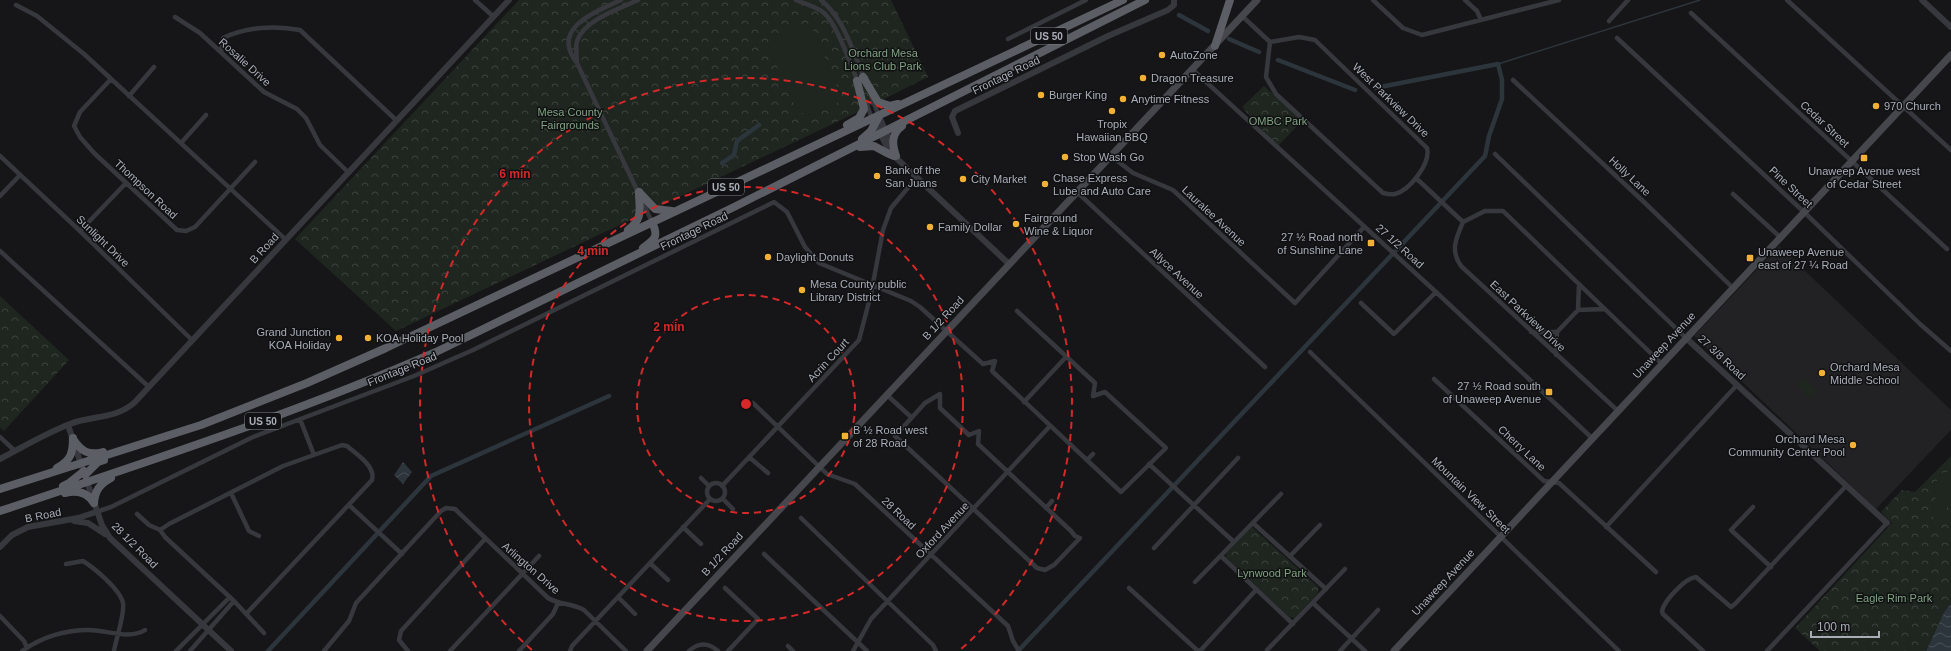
<svg xmlns="http://www.w3.org/2000/svg" width="1951" height="651" viewBox="0 0 1951 651" font-family="Arial,sans-serif">
<defs>
<pattern id="park-crowns" width="20" height="18" patternUnits="userSpaceOnUse"><rect width="20" height="18" fill="#1e261f"/><path d="M2 6a3 3 0 1 1 6 0M12 15a3 3 0 1 1 6 0" fill="none" stroke="#3c433d"/></pattern>
<pattern id="water-waves" width="16" height="10" patternUnits="userSpaceOnUse"><rect width="16" height="10" fill="#2c353c"/><path d="M0 5q4-4 8 0t8 0" fill="none" stroke="#485056"/></pattern>
</defs>
<rect width="100%" height="100%" fill="#161618"/>
<path fill="#222225" d="M 1779,246 L 1951,410 L 1951,430 L 1876,509 L 1694,336 Z"/>
<path fill="url(#park-crowns)" d="M 519,0 L 891,0 L 928,77 L 860,111 L 396,331 L 295,239 Z
M 1264,86 L 1303,120 L 1277,147 L 1242,107 Z
M 0,296 L 69,360 L 4,431 L 0,428 Z
M 1951,456 L 1951,604 C 1940,618 1936,636 1925,651 L 1820,651 L 1795,628 L 1892,523 L 1881,512 L 1902,490 L 1915,492 Z
M 1252,527 L 1318,587 L 1318,593 L 1295,618 L 1289,617 L 1226,557 L 1226,554 Z"/>
<path fill="#1e261f" d="M 807,23 L 812,28 L 841,95 L 836,105 L 807,116 L 797,110 L 769,49 L 768,43 C 775,34 794,25 807,23 Z
M 1804,378 L 1818,391 L 1811,399 L 1797,385 Z
M 1951,471 L 1951,502 L 1947,505 L 1947,514 L 1938,519 L 1933,517 L 1931,513 L 1936,497 L 1934,490 L 1935,483 L 1942,473 Z"/>
<path fill="url(#water-waves)" d="M 403,462 L 412,472 L 403,484 L 394,475 Z
M 1951,604 L 1951,651 L 1926,651 L 1945,611 Z"/>
<g fill="none" stroke-linecap="round" stroke-linejoin="round">
<path stroke="#2c353c" stroke-width="1.5" d="M 1498,64 L 1700,0"/>
<path stroke="#2c353c" stroke-width="4.5" d="M 1179,15 L 1208,31
M 1229,39 L 1259,52
M 1278,60 L 1355,90
M 722,163 L 734,155 L 737,141 L 759,125
M 268,651 L 431,476 L 609,396
M 1018,651 L 1485,156 L 1489,136 L 1502,99 L 1502,80 L 1498,64 L 1375,88"/>
<path stroke="#37383d" stroke-width="4.5" d="M 475,0 L 494,17
M 621,0 C 597,11 549,28 577,63 L 652,222
M 796,0 C 805,4 817,7 824,13 C 837,24 851,66 858,82
M 821,0 C 844,19 853,51 864,78
M 1373,0 L 1403,28 L 1422,35 L 1559,0
M 1465,0 L 1477,11 L 1481,20
M 1787,0 L 1951,150
M 16,5 L 37,16 L 84,54 L 285,239
M 1691,13 L 1947,249
M 1242,16 L 1270,42 L 1299,37 L 1315,40 L 1427,148 C 1431,163 1410,190 1395,194 C 1391,195 1387,194 1383,193 L 1276,94 L 1266,77 L 1270,42
M 175,17 L 200,33 L 264,92 L 297,109 L 306,118 L 320,145 L 349,173
M 1609,21 L 1628,0
M 1617,38 L 1804,212 L 1920,324 L 1951,351
M 1008,39 L 1086,0
M 221,52 L 223,38 C 246,27 275,25 300,30 L 396,120
M 577,63 C 577,56 575,48 577,41 C 584,20 619,9 638,0
M 1193,70 L 1436,292 L 1592,438
M 111,79 L 80,112 L 74,126 L 80,137 L 94,153 L 177,230 L 186,231 L 195,227 L 255,162
M 1513,80 L 1645,203 L 1733,288
M 129,96 L 154,67
M 871,96 L 879,116
M 866,102 L 872,119
M 181,143 L 206,115
M 1495,154 L 1686,338
M 0,156 L 80,231 L 192,340
M 1111,156 L 1133,173 L 1173,190 L 1295,303 L 1364,227
M 1416,178 L 1463,222
M 1077,192 L 1265,367
M 1733,194 L 1780,237
M 0,196 L 20,175
M 1463,222 L 1485,211 L 1503,211 L 1662,364
M 1463,222 C 1456,238 1450,251 1461,266 L 1618,411
M 80,231 L 126,183
M 0,251 L 149,387
M 1361,303 L 1394,334 L 1436,292
M 1578,310 L 1579,284
M 1531,332 L 1557,332
M 1310,352 L 1619,651
M 1556,355 L 1557,332 L 1578,310 L 1604,309
M 1434,379 L 1544,481 L 1559,483 L 1656,572
M 940,394 L 940,408 L 969,435 L 979,431 L 978,444 L 1071,531 L 1075,536 L 1080,538 L 1054,565 L 1045,570 L 1037,568 L 895,436 L 925,403 Z
M 887,395 L 911,417
M 1024,402 L 1066,357
M 753,403 L 827,474 L 855,484 L 1008,626 L 1013,641 L 1019,651
M 300,419 L 314,455
M 0,437 L 15,451
M 749,457 L 768,473
M 1087,460 L 1093,454
M 1149,464 L 1234,542
M 701,478 L 709,486
M707 492a9 9 0 1 1 18 0a9 9 0 1 1-18 0Z
M 722,486 L 859,340 L 871,294 L 883,230 L 891,208 L 917,177
M 231,493 L 249,531 L 259,536
M 723,499 L 733,509
M 349,505 L 402,554
M 1753,507 L 1731,530 L 1771,567
M 1046,508 L 1052,501
M 96,512 L 111,507 L 253,437 L 414,376 L 473,350 L 774,202 L 787,212 L 805,247 L 819,263 L 911,301 L 920,307 L 983,364 L 995,361 L 992,371 L 1121,492 L 1166,448 L 1105,392 L 1093,396 L 1095,383 L 1017,311
M 137,514 L 149,525 L 160,530 L 165,537 L 234,601 L 264,633
M 801,518 L 933,645 L 936,651
M 1253,523 L 1326,589
M 683,527 L 701,544
M 1606,527 L 1737,385
M 160,530 L 169,524 L 283,466 L 342,445 L 347,446 C 356,454 376,466 372,480 L 246,614
M 1154,548 L 1238,458
M 764,554 L 867,651
M 1221,556 L 1293,624
M 1290,556 L 1320,525
M 650,563 L 668,580
M 66,564 L 83,561 C 94,568 120,589 123,603 C 125,614 116,639 114,651
M 1195,582 L 1281,494
M 725,588 L 758,619 L 728,651
M 1129,588 L 1198,651
M 618,597 L 635,614
M 1313,603 L 1365,651
M 0,616 L 24,641 L 27,648
M 788,646 L 793,651
M 1267,650 L 1345,569
M 22,651 C 42,637 65,630 89,630 C 106,630 130,640 145,630
M 176,651 L 230,597
M 190,651 L 234,601
M 324,651 L 349,621 L 356,603 L 441,511 L 446,508 L 455,509 L 548,598 C 559,605 572,603 584,610 L 626,651
M 408,651 L 399,640 L 401,631 L 485,539
M 450,651 L 539,556
M 519,651 L 553,614 L 558,603
M 570,651 L 572,646 L 710,499
M 689,651 C 699,642 709,643 718,651
M 853,651 L 871,619 L 1050,426
M 1200,651 L 1256,590
M 1340,651 L 1378,610
M 1703,651 L 1663,614 L 1662,611 C 1664,601 1685,578 1696,577 L 1731,607 L 1735,604 L 1846,486
M 1767,651 L 1887,523"/>
<path stroke="#37383d" stroke-width="6" d="M 1922,0 L 1951,27
M 879,116 L 892,147
M 874,121 L 888,149 L 894,156 L 1009,264
M 958,133 L 952,117 L 955,111 L 1108,36 L 1168,10 L 1174,5 L 1174,0
M 1686,338 L 1887,523
M 68,425 L 82,467
M 0,459 C 23,447 46,433 70,424 C 93,415 113,420 134,403 L 509,0
M 86,479 L 102,525 L 110,538 L 231,651
M 74,521 L 88,523 L 105,534
M 0,547 L 12,535 L 28,527 L 78,518 L 96,512"/>
<path stroke="#45474d" stroke-width="7" d="M 647,651 L 1257,0
M 1394,651 L 1951,55"/>
<path stroke="#5b5e65" stroke-width="8" d="M 1215,46 L 1230,0
M 863,77 L 878,102 L 890,106 L 898,104
M 847,125 L 859,118 L 864,109 L 857,81
M 862,139 L 871,131 L 879,116
M 860,147 L 874,146 L 887,153 L 894,156
M 896,156 C 892,144 891,134 902,126
M 639,192 L 655,209 L 672,211
M 628,230 C 644,218 639,209 639,192
M 643,248 C 655,239 659,237 652,222
M 73,439 C 81,451 88,456 103,452
M 57,468 C 71,460 73,453 73,438
M 85,475 L 98,462 L 104,460
M 63,486 L 69,483 L 84,471
M 0,489 L 201,425 L 307,383 L 386,348 L 1123,0
M 65,493 C 77,490 87,492 94,503
M 94,503 C 95,490 100,484 111,478
M 0,511 C 147,462 294,414 436,352 L 734,207 L 1145,0"/>
</g>
<g fill="none" stroke="#d62828" stroke-width="2" stroke-dasharray="7 5">
<circle cx="746" cy="404" r="109"/>
<circle cx="746" cy="404" r="217"/>
<path d="M532 650A326 326 0 1 1 960 650"/>
</g>
<g fill="#f2b134" stroke="#111113" stroke-width="1.5">
<circle cx="1162" cy="55" r="4"/>
<circle cx="1143" cy="78" r="4"/>
<circle cx="1041" cy="95" r="4"/>
<circle cx="1123" cy="99" r="4"/>
<circle cx="1876" cy="106" r="4"/>
<circle cx="1112" cy="111" r="4"/>
<circle cx="1065" cy="157" r="4"/>
<rect x="1860" y="154" width="8" height="8" rx="2"/>
<circle cx="877" cy="176" r="4"/>
<circle cx="963" cy="179" r="4"/>
<circle cx="1045" cy="184" r="4"/>
<circle cx="1016" cy="224" r="4"/>
<circle cx="930" cy="227" r="4"/>
<rect x="1367" y="239" width="8" height="8" rx="2"/>
<circle cx="768" cy="257" r="4"/>
<rect x="1746" y="254" width="8" height="8" rx="2"/>
<circle cx="802" cy="290" r="4"/>
<circle cx="339" cy="338" r="4"/>
<circle cx="368" cy="338" r="4"/>
<circle cx="1822" cy="373" r="4"/>
<rect x="1545" y="388" width="8" height="8" rx="2"/>
<rect x="841" y="432" width="8" height="8" rx="2"/>
<circle cx="1853" cy="445" r="4"/>
</g>
<g text-anchor="middle" stroke-width="3" stroke-linejoin="round" paint-order="stroke">
<g fill="#111113" stroke="#7b7e86" stroke-width="1">
<rect x="1031" y="28" width="36" height="16" rx="3"/>
<rect x="708" y="179" width="36" height="16" rx="3"/>
<rect x="245" y="413" width="36" height="16" rx="3"/>
</g>
<g font-size="10" font-weight="bold" fill="#a8adb8">
<text x="1049" y="40">US 50</text>
<text x="726" y="191">US 50</text>
<text x="263" y="425">US 50</text>
</g>
<g font-size="11" fill="#7fa381" stroke="#111113">
<text x="883" y="57">Orchard Mesa<tspan x="883" dy="13">Lions Club Park</tspan></text>
<text x="570" y="116">Mesa County<tspan x="570" dy="13">Fairgrounds</tspan></text>
<text x="1278" y="125">OMBC Park</text>
<text x="1272" y="577">Lynwood Park</text>
<text x="1894" y="602">Eagle Rim Park</text>
</g>
<g font-size="11" fill="#a8adb8" stroke="#111113" text-anchor="start">
<text x="1170" y="59">AutoZone</text>
<text x="1151" y="82">Dragon Treasure</text>
<text x="1049" y="99">Burger King</text>
<text x="1131" y="103">Anytime Fitness</text>
<text x="1884" y="110">970 Church</text>
<text x="1112" y="128" text-anchor="middle">Tropix<tspan x="1112" dy="13">Hawaiian BBQ</tspan></text>
<text x="1073" y="161">Stop Wash Go</text>
<text x="885" y="174">Bank of the<tspan x="885" dy="13">San Juans</tspan></text>
<text x="1864" y="175" text-anchor="middle">Unaweep Avenue west<tspan x="1864" dy="13">of Cedar Street</tspan></text>
<text x="1053" y="182">Chase Express<tspan x="1053" dy="13">Lube and Auto Care</tspan></text>
<text x="971" y="183">City Market</text>
<text x="1024" y="222">Fairground<tspan x="1024" dy="13">Wine &amp; Liquor</tspan></text>
<text x="938" y="231">Family Dollar</text>
<text x="1363" y="241" text-anchor="end">27 ½ Road north<tspan x="1363" dy="13">of Sunshine Lane</tspan></text>
<text x="1758" y="256">Unaweep Avenue<tspan x="1758" dy="13">east of 27 ¼ Road</tspan></text>
<text x="776" y="261">Daylight Donuts</text>
<text x="810" y="288">Mesa County public<tspan x="810" dy="13">Library District</tspan></text>
<text x="331" y="336" text-anchor="end">Grand Junction<tspan x="331" dy="13">KOA Holiday</tspan></text>
<text x="376" y="342">KOA Holiday Pool</text>
<text x="1830" y="371">Orchard Mesa<tspan x="1830" dy="13">Middle School</tspan></text>
<text x="1541" y="390" text-anchor="end">27 ½ Road south<tspan x="1541" dy="13">of Unaweep Avenue</tspan></text>
<text x="853" y="434">B ½ Road west<tspan x="853" dy="13">of 28 Road</tspan></text>
<text x="1845" y="443" text-anchor="end">Orchard Mesa<tspan x="1845" dy="13">Community Center Pool</tspan></text>
</g>
<g font-size="11" fill="#a8adb8" stroke="#111113">
<text transform="translate(245 62) rotate(42)" y="4">Rosalie Drive</text>
<text transform="translate(1006 75) rotate(-26)" y="4">Frontage Road</text>
<text transform="translate(1391 100) rotate(44)" y="4">West Parkview Drive</text>
<text transform="translate(1825 124) rotate(43)" y="4">Cedar Street</text>
<text transform="translate(1630 176) rotate(43)" y="4">Holly Lane</text>
<text transform="translate(1791 187) rotate(43)" y="4">Pine Street</text>
<text transform="translate(146 189) rotate(43)" y="4">Thompson Road</text>
<text transform="translate(1214 216) rotate(43)" y="4">Lauralee Avenue</text>
<text transform="translate(694 231) rotate(-26)" y="4">Frontage Road</text>
<text transform="translate(103 241) rotate(44)" y="4">Sunlight Drive</text>
<text transform="translate(1400 246) rotate(42)" y="4">27 1/2 Road</text>
<text transform="translate(264 248) rotate(-47)" y="4">B Road</text>
<text transform="translate(1177 273) rotate(43)" y="4">Allyce Avenue</text>
<text transform="translate(1528 316) rotate(43)" y="4">East Parkview Drive</text>
<text transform="translate(943 318) rotate(-47)" y="4">B 1/2 Road</text>
<text transform="translate(1664 345) rotate(-47)" y="4">Unaweep Avenue</text>
<text transform="translate(1722 357) rotate(43)" y="4">27 3/8 Road</text>
<text transform="translate(828 360) rotate(-47)" y="4">Acrin Court</text>
<text transform="translate(402 369) rotate(-22)" y="4">Frontage Road</text>
<text transform="translate(1522 448) rotate(43)" y="4">Cherry Lane</text>
<text transform="translate(1471 495) rotate(44)" y="4">Mountain View Street</text>
<text transform="translate(899 513) rotate(43)" y="4">28 Road</text>
<text transform="translate(43 515) rotate(-11)" y="4">B Road</text>
<text transform="translate(942 530) rotate(-47)" y="4">Oxford Avenue</text>
<text transform="translate(135 545) rotate(45)" y="4">28 1/2 Road</text>
<text transform="translate(722 554) rotate(-47)" y="4">B 1/2 Road</text>
<text transform="translate(531 568) rotate(41)" y="4">Arlington Drive</text>
<text transform="translate(1443 582) rotate(-47)" y="4">Unaweep Avenue</text>
</g>
</g>
<circle cx="746" cy="404" r="6" fill="#d62828" stroke="#111113" stroke-width="2"/>
<g font-size="12" text-anchor="middle" font-weight="bold" fill="#d62828" stroke="#111113" stroke-width="3" stroke-linejoin="round" paint-order="stroke">
<text x="515" y="178">6 min</text>
<text x="593" y="255">4 min</text>
<text x="669" y="331">2 min</text>
</g>
<path d="M1811 631v6h68v-6" fill="none" stroke="#a8adb8" stroke-width="2"/>
<text x="1817" y="631" font-size="12" fill="#a8adb8" stroke="#111113" stroke-width="3" paint-order="stroke">100 m</text>
</svg>
